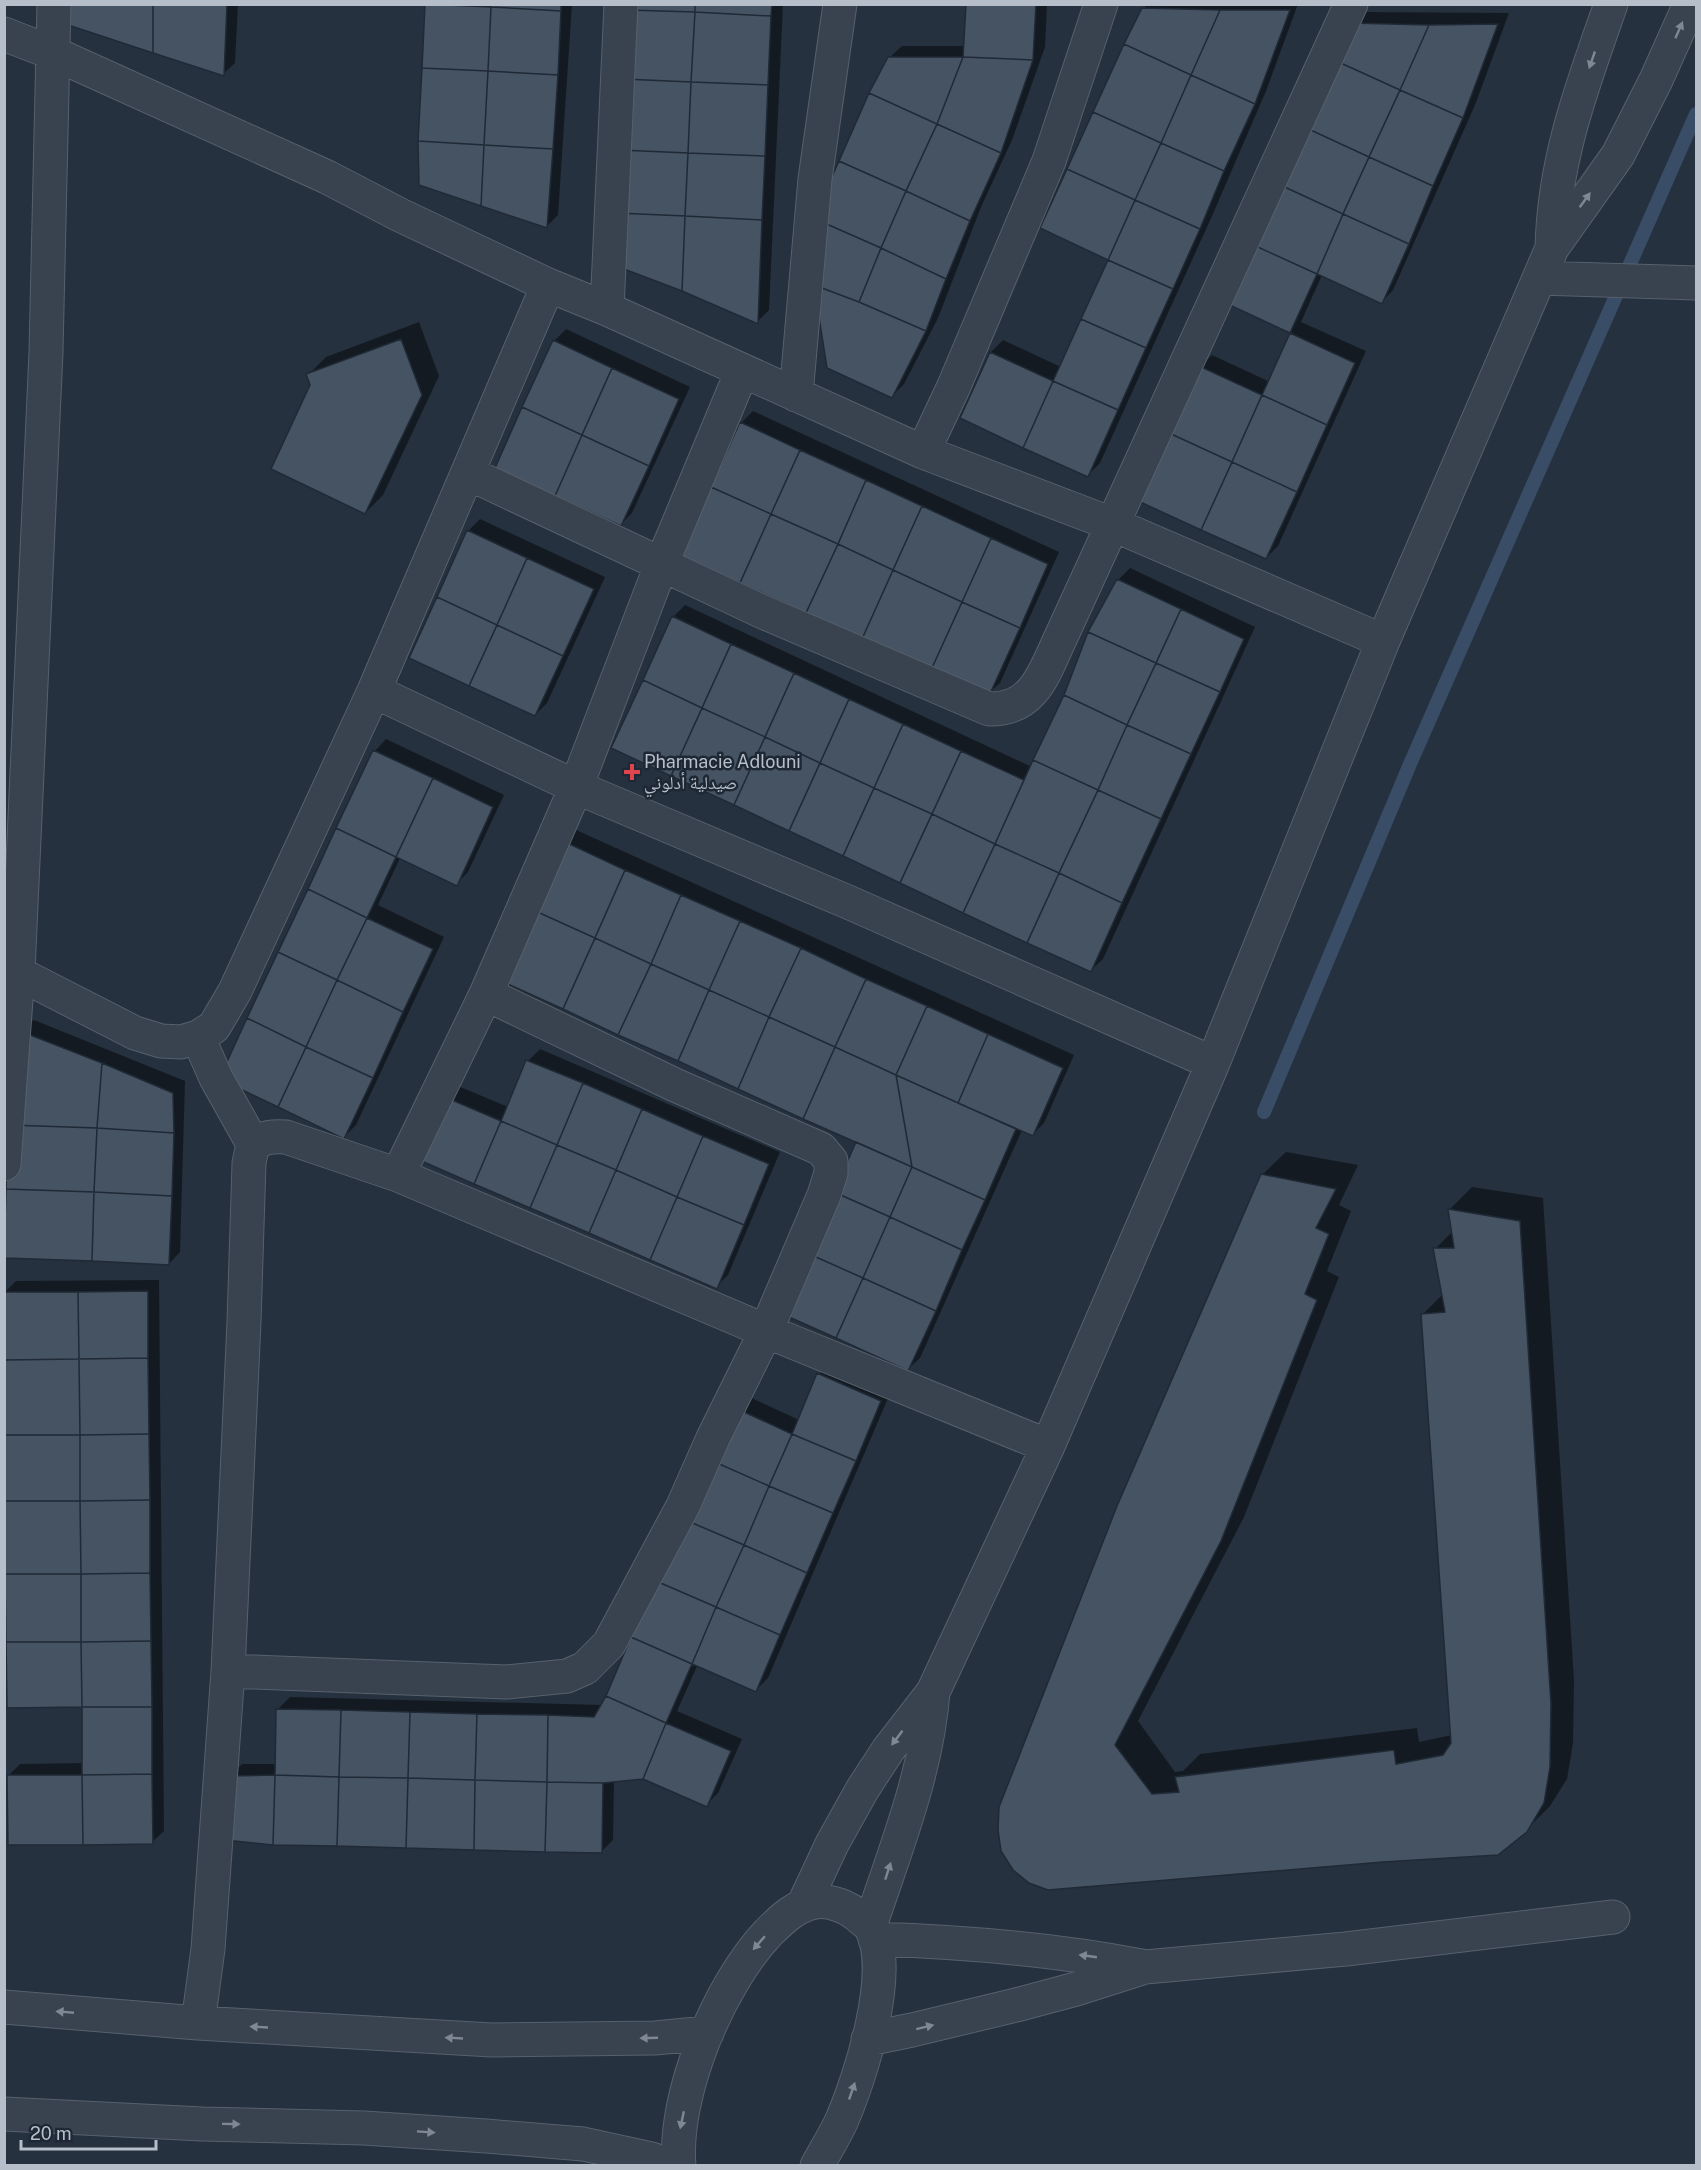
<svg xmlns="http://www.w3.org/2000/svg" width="1701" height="2170" viewBox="0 0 1701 2170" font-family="'Public Sans','Noto Naskh Arabic',sans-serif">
<rect width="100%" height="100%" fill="#25313f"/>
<path fill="#0007" d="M 67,4 L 238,4 L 235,63 L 223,74 Z
M 426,4 L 572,4 L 558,215 L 547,226 Z
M 628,4 L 783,4 L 769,310 L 757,322 Z
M 968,4 L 1047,4 L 1045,47 L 1012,140 L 981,207 L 938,318 L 904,384 L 892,396 L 889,58 L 902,46 L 966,46 Z
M 1148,4 L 1298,4 L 1266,91 L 1212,216 L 1100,463 L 1088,475 L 962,418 L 991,352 L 1003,340 L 1061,367 L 1110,259 L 1143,9 Z
M 1364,12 L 1509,13 L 1475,105 L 1393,290 L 1382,302 L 1322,275 L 1301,322 L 1366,351 L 1278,546 L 1266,558 L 1200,367 L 1212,355 L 1270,382 L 1292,332 L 1224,301 Z
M 419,322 L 439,376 L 383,495 L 365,513 L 308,375 L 326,357 Z
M 566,329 L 690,387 L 632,513 L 620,525 L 554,341 Z
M 753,411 L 1059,552 L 1000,683 L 988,694 L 741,423 Z
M 480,519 L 605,577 L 547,703 L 535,715 L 468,531 Z
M 1130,568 L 1255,627 L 1103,959 L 1091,970 L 673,617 L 685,605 L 1032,767 L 1118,580 Z
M 386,739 L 504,795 L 468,872 L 456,884 L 400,858 L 378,905 L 444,937 L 356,1125 L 344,1137 L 375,751 Z
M 574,829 L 1074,1055 L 1044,1123 L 1032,1135 L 1022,1130 L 920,1358 L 908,1369 L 858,1141 L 501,980 Z
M 34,1020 L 185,1081 L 180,1252 L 169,1264 L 22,1031 Z
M 540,1049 L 780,1152 L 728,1275 L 716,1287 L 412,1155 L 451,1083 L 508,1107 L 528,1061 Z
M 1286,1152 L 1358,1165 L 1339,1205 L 1351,1211 L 1327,1271 L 1339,1277 L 1244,1517 L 1138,1721 L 1175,1772 L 1183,1771 L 1200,1754 L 1417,1728 L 1419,1742 L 1452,1735 L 1423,1314 L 1443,1294 L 1435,1249 L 1453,1231 L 1449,1210 L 1472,1187 L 1543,1198 L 1574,1680 L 1573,1743 L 1567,1779 L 1550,1806 L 1526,1830 L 1383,1861 L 1048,1888 L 1262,1175 Z
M 159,1280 L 164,1831 L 152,1842 L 8,1776 L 20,1764 L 84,1763 L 84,1706 L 4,1293 L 16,1281 Z
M 831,1362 L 892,1389 L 768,1678 L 756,1690 L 698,1664 L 677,1711 L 742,1739 L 718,1793 L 706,1805 L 643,1777 L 614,1780 L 613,1840 L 601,1852 L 230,1776 L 242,1764 L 276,1764 L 278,1709 L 290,1697 L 602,1705 L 745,1395 L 799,1420 L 819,1374 Z"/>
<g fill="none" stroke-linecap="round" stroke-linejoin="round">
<path stroke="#394d67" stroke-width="14" d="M 1264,1112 L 1410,764 L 1696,114"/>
</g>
<path fill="#465363" stroke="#202a36" stroke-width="1.5" d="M 66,4 L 153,4 L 153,53 L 65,24 Z
M 153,4 L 227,4 L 224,76 L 153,53 Z
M 425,4 L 491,7 L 488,71 L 422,68 Z
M 491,4 L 561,4 L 561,11 L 491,7 Z
M 627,4 L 695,4 L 695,12 L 626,10 Z
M 695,4 L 772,4 L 771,16 L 695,12 Z
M 966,4 L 1036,4 L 1033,60 L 963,57 Z
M 491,7 L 561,11 L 558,75 L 488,71 Z
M 1142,8 L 1220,10 L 1191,75 L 1124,44 Z
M 626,10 L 695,12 L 691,82 L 623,79 Z
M 1220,10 L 1290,10 L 1255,104 L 1191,75 Z
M 695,12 L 771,16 L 768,85 L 691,82 Z
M 1351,23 L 1429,25 L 1400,90 L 1332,59 Z
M 1498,24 L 1463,118 L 1400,90 L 1429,25 Z
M 1124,44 L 1191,75 L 1161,143 L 1093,112 Z
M 888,57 L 963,57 L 937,124 L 869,93 Z
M 963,57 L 1033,60 L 1001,153 L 937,124 Z
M 1332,59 L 1400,90 L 1369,157 L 1302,126 Z
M 422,68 L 488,71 L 484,145 L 418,141 Z
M 488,71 L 558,75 L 553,149 L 484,145 Z
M 1191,75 L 1255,104 L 1224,171 L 1161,143 Z
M 623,79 L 691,82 L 688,153 L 620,150 Z
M 691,82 L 768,85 L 765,156 L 688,153 Z
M 1400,90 L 1463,118 L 1433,186 L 1369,157 Z
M 869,93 L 937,124 L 906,191 L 839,161 Z
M 1093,112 L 1161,143 L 1135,200 L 1067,169 Z
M 937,124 L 1001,153 L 970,221 L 906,191 Z
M 1302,126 L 1369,157 L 1343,214 L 1276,183 Z
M 418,141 L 484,145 L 481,206 L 419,185 Z
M 1161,143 L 1224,171 L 1200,229 L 1135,200 Z
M 484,145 L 553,149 L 547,228 L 481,206 Z
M 620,150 L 688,153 L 685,216 L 617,213 Z
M 688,153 L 765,156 L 762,220 L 685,216 Z
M 1369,157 L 1433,186 L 1409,244 L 1343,214 Z
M 839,161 L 906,191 L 881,248 L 813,218 Z
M 1067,169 L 1135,200 L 1108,260 L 1040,228 Z
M 1276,183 L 1343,214 L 1317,274 L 1249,243 Z
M 906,191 L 970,221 L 946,279 L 881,248 Z
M 1135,200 L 1200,229 L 1173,289 L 1108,260 Z
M 617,213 L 685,216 L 682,291 L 616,266 Z
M 1343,214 L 1409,244 L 1382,304 L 1317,274 Z
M 685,216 L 762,220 L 758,324 L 682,291 Z
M 813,218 L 881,248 L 859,302 L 814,285 Z
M 1249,243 L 1317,274 L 1290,333 L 1223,302 Z
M 881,248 L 946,279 L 926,331 L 859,302 Z
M 1108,260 L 1173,289 L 1146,348 L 1081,319 Z
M 814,285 L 859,302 L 926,331 L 892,398 L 827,368 Z
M 1081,319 L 1146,348 L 1118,410 L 1053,381 Z
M 1290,333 L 1355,363 L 1327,425 L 1262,395 Z
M 401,339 L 422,395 L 365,514 L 271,469 L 310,385 L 306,374 Z
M 553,340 L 612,368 L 582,435 L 522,407 Z
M 990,352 L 1053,381 L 1023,448 L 960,418 Z
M 1199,366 L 1262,395 L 1232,462 L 1169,433 Z
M 612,368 L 679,399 L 649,466 L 582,435 Z
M 1053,381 L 1118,410 L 1088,477 L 1023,448 Z
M 1262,395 L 1327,425 L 1297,492 L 1232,462 Z
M 522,407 L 582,435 L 555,496 L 495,468 Z
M 740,422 L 800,450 L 771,514 L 711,487 Z
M 1169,433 L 1232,462 L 1201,530 L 1138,501 Z
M 582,435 L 649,466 L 621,526 L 555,496 Z
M 800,450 L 866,480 L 838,544 L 771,514 Z
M 1232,462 L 1297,492 L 1266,559 L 1201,530 Z
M 866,480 L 922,506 L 893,570 L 838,544 Z
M 711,487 L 771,514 L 740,583 L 680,555 Z
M 922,506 L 991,538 L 962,602 L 893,570 Z
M 771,514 L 838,544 L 806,613 L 740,583 Z
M 467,530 L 527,558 L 497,625 L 437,597 Z
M 991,538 L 1048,564 L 1020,628 L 962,602 Z
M 838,544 L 893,570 L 862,639 L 806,613 Z
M 527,558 L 594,589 L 563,656 L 497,625 Z
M 893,570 L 962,602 L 931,670 L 862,639 Z
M 1117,579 L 1181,609 L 1156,663 L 1088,632 Z
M 437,597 L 497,625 L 469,686 L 409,658 Z
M 962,602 L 1020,628 L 989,696 L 931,670 Z
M 1181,609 L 1244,639 L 1220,692 L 1156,663 Z
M 672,616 L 731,644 L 702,708 L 643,680 Z
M 497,625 L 563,656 L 535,716 L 469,686 Z
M 1088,632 L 1156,663 L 1127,725 L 1064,695 Z
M 731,644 L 794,673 L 765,737 L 702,708 Z
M 1156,663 L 1220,692 L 1191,754 L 1127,725 Z
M 794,673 L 849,699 L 820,763 L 765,737 Z
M 643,680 L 702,708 L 671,776 L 611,748 Z
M 1064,695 L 1127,725 L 1098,790 L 1033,760 Z
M 849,699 L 903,724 L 874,788 L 820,763 Z
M 702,708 L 765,737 L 734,805 L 671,776 Z
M 903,724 L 961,751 L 932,814 L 874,788 Z
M 1127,725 L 1191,754 L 1161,819 L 1098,790 Z
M 765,737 L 820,763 L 789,831 L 734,805 Z
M 373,750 L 433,778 L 396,857 L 336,828 Z
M 961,751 L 1024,780 L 995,844 L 932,814 Z
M 1033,760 L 1098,790 L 1059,873 L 995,844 Z
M 820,763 L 874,788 L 843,856 L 789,831 Z
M 433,778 L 493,807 L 457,886 L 396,857 Z
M 874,788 L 932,814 L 900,883 L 843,856 Z
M 1098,790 L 1161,819 L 1122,903 L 1059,873 Z
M 932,814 L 995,844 L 963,913 L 900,883 Z
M 336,828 L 396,857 L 367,918 L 308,889 Z
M 561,840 L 625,870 L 595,938 L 531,909 Z
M 995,844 L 1059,873 L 1027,943 L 963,913 Z
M 625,870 L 681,895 L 651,964 L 595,938 Z
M 1059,873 L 1122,903 L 1091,972 L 1027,943 Z
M 308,889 L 367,918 L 337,980 L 278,952 Z
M 681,895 L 740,921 L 709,990 L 651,964 Z
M 531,909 L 595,938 L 563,1009 L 499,980 Z
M 367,918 L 433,949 L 403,1012 L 337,980 Z
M 740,921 L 801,948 L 769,1017 L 709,990 Z
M 595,938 L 651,964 L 618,1035 L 563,1009 Z
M 801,948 L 866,979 L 835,1047 L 769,1017 Z
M 278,952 L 337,980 L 306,1047 L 247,1018 Z
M 651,964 L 709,990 L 678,1061 L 618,1035 Z
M 866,979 L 927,1006 L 896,1075 L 835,1047 Z
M 337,980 L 403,1012 L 373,1078 L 306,1047 Z
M 709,990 L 769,1017 L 738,1089 L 678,1061 Z
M 927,1006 L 988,1034 L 958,1103 L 896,1075 Z
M 769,1017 L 835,1047 L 803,1119 L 738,1089 Z
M 247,1018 L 306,1047 L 278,1107 L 219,1079 Z
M 20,1031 L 102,1063 L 97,1128 L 9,1125 Z
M 988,1034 L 1063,1068 L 1033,1136 L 958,1103 Z
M 306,1047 L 373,1078 L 344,1139 L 278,1107 Z
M 835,1047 L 896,1075 L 912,1167 L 803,1119 Z
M 526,1060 L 583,1083 L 557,1145 L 501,1121 Z
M 102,1063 L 173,1093 L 174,1133 L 97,1128 Z
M 896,1075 L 1016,1129 L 985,1200 L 912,1167 Z
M 583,1083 L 642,1109 L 616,1170 L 557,1145 Z
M 438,1094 L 501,1121 L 474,1184 L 410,1156 Z
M 642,1109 L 703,1136 L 677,1197 L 616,1170 Z
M 501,1121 L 557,1145 L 530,1208 L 474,1184 Z
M 9,1125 L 97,1128 L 94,1192 L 6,1189 Z
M 97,1128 L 174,1133 L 172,1196 L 94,1192 Z
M 703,1136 L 769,1164 L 744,1225 L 677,1197 Z
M 856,1142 L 912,1167 L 890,1217 L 834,1192 Z
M 557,1145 L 616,1170 L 589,1233 L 530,1208 Z
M 912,1167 L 985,1200 L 962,1250 L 890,1217 Z
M 616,1170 L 677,1197 L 650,1260 L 589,1233 Z
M 1261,1174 L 1336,1189 L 1316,1228 L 1329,1234 L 1305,1294 L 1317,1300 L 1221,1541 L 1115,1745 L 1152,1794 L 1179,1792 L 1175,1777 L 1394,1750 L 1396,1764 L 1443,1755 L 1451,1743 L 1421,1314 L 1445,1312 L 1433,1248 L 1454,1248 L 1448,1209 L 1520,1221 L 1551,1704 L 1550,1767 L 1544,1803 L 1527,1832 L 1498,1855 L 1383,1862 L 1048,1890 L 1029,1883 L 1013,1870 L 1001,1851 L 998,1830 L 999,1807 L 1117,1506 Z
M 6,1189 L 94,1192 L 92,1261 L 4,1258 Z
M 94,1192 L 172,1196 L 169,1265 L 92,1261 Z
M 834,1192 L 890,1217 L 863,1278 L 807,1253 Z
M 677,1197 L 744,1225 L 717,1289 L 650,1260 Z
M 890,1217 L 962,1250 L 936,1311 L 863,1278 Z
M 807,1253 L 863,1278 L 836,1338 L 780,1313 Z
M 863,1278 L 936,1311 L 908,1371 L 836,1338 Z
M 148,1291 L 148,1358 L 79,1359 L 78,1292 Z
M 4,1292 L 78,1292 L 79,1359 L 4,1360 Z
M 148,1358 L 149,1434 L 80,1435 L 79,1359 Z
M 79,1359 L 80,1435 L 4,1435 L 4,1360 Z
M 817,1373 L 881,1401 L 856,1461 L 792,1434 Z
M 731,1406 L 792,1434 L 769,1486 L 708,1459 Z
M 149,1434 L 150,1500 L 80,1501 L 80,1435 Z
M 792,1434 L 856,1461 L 833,1513 L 769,1486 Z
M 4,1435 L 80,1435 L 80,1501 L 5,1501 Z
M 708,1459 L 769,1486 L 744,1545 L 683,1519 Z
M 769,1486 L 833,1513 L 807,1573 L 744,1545 Z
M 150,1500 L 150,1573 L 81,1574 L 80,1501 Z
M 5,1501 L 80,1501 L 81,1574 L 5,1574 Z
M 683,1519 L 744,1545 L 716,1607 L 656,1581 Z
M 744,1545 L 807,1573 L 780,1635 L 716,1607 Z
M 150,1573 L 151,1641 L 81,1642 L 81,1574 Z
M 5,1574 L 81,1574 L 81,1642 L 6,1642 Z
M 656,1581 L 716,1607 L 692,1664 L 631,1637 Z
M 716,1607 L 780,1635 L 756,1692 L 692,1664 Z
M 631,1637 L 692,1664 L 666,1723 L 606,1696 Z
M 151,1641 L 152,1707 L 82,1707 L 81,1642 Z
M 6,1642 L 81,1642 L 82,1707 L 7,1708 Z
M 606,1696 L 666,1723 L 643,1779 L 603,1783 L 547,1782 L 548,1715 L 594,1717 Z
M 82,1707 L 152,1707 L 152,1774 L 82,1775 Z
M 276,1709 L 341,1710 L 339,1777 L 275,1775 Z
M 341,1710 L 410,1712 L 408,1778 L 339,1777 Z
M 410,1712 L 477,1714 L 475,1780 L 408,1778 Z
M 477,1714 L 548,1715 L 547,1782 L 475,1780 Z
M 666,1723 L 731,1751 L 707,1807 L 643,1779 Z
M 152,1774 L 153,1844 L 83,1845 L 82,1775 Z
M 7,1775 L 82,1775 L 83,1845 L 8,1845 Z
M 275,1775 L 273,1845 L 225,1840 L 229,1776 Z
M 275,1775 L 339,1777 L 337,1846 L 273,1845 Z
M 339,1777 L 408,1778 L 406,1848 L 337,1846 Z
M 408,1778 L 475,1780 L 474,1850 L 406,1848 Z
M 475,1780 L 547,1782 L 545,1852 L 474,1850 Z
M 547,1782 L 603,1783 L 602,1853 L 545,1852 Z"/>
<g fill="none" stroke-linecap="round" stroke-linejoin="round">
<defs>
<path id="street" d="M 4,34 L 53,53 L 327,177 L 400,215 L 548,285 L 607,309 L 923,452 L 1112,524 L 1383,641
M 1552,248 C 1554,159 1582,87 1611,4
M 1539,278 L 1696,283
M 607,309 L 621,4
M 796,395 L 815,179 L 840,4
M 923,452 L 954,386 L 1049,161 L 1101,4
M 468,473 L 763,612 L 989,709 C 1034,710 1044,673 1060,639 L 1351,4
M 374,691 L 576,787 L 848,902 L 1213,1063
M 4,966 L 135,1033 L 161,1041 L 181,1042 L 198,1037 L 214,1027 L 235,991 L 374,691 L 548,285
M 198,1037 L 216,1078 L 253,1144
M 4,1164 L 18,972 L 46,352 L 54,4
M 398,1175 L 486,994 L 576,787 L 662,563 L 742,371
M 228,1671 L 506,1682 L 567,1676 L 585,1668 L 609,1644 L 683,1506 L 713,1438 L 766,1331 L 824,1195 L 831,1173 L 831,1161 L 821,1149 L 675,1085 L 486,994
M 803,1906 L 832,1844 L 862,1790 L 888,1750 L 933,1692 L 1048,1446 L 1213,1063 L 1383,641 L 1552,248 L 1618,155 L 1656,80 L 1690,4
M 870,1926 C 895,1850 927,1772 933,1692
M 875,1939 C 964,1942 1053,1949 1141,1966
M 4,2007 L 198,2023 L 492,2040 L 655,2038 L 707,2033
M 198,2023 L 208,1949 L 228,1671 L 244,1322 L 249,1163 L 253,1144 C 264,1137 273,1136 286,1137 L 398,1175 L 766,1331 L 1048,1446
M 868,2039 L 912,2030 L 1016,2005 L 1076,1989 L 1145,1967 L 1346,1949 L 1613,1917
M 4,2114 L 202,2124 L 364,2128 L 486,2136 L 583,2144 L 652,2159 L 665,2166
M 679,2166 C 673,2094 719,1985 768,1933 C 781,1920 796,1905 816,1902 C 830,1900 848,1907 858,1916 C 862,1920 868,1923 871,1928 C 895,1971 860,2079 841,2122 C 834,2137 825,2151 817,2166"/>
</defs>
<use href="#street" stroke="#57616d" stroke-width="35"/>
<use href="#street" stroke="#39434f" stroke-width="33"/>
</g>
<defs><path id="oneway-solid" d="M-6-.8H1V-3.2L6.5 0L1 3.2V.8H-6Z" transform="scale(1.5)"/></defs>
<g fill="#7e8793">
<use href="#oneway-solid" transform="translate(1679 30) rotate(-66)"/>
<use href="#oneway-solid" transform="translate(1592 60) rotate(109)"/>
<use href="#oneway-solid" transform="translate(1585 200) rotate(-54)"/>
<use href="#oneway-solid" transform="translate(897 1738) rotate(127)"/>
<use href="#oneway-solid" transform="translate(888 1871) rotate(-72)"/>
<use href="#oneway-solid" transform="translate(759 1943) rotate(131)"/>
<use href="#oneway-solid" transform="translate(1088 1956) rotate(-172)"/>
<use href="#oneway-solid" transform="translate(65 2012) rotate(-175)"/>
<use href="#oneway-solid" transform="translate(259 2027) rotate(-177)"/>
<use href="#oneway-solid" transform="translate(925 2027) rotate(-14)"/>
<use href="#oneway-solid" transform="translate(454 2038) rotate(-177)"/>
<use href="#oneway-solid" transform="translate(649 2038) rotate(178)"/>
<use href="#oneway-solid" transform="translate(852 2091) rotate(-71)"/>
<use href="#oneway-solid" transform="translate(682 2120) rotate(102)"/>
<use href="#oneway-solid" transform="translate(231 2124) rotate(1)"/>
<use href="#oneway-solid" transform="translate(426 2132) rotate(4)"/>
</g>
<path fill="#e0444e" stroke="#1e2834" stroke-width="2" d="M629 763h6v6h6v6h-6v6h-6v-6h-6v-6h6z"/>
<g text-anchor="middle" stroke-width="5" stroke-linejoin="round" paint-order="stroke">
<g font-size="18" fill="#b6beca" stroke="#1e2834" text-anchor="start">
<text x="644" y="768">Pharmacie Adlouni<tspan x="644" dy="21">صيدلية أدلوني</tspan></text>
</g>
</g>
<rect width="1701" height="2170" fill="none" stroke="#b6beca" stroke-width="12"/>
<path d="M21 2140v9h135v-9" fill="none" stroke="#b6beca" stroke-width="3"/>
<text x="30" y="2140" font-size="18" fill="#b6beca" stroke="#1e2834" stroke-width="4.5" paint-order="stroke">20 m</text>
</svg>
